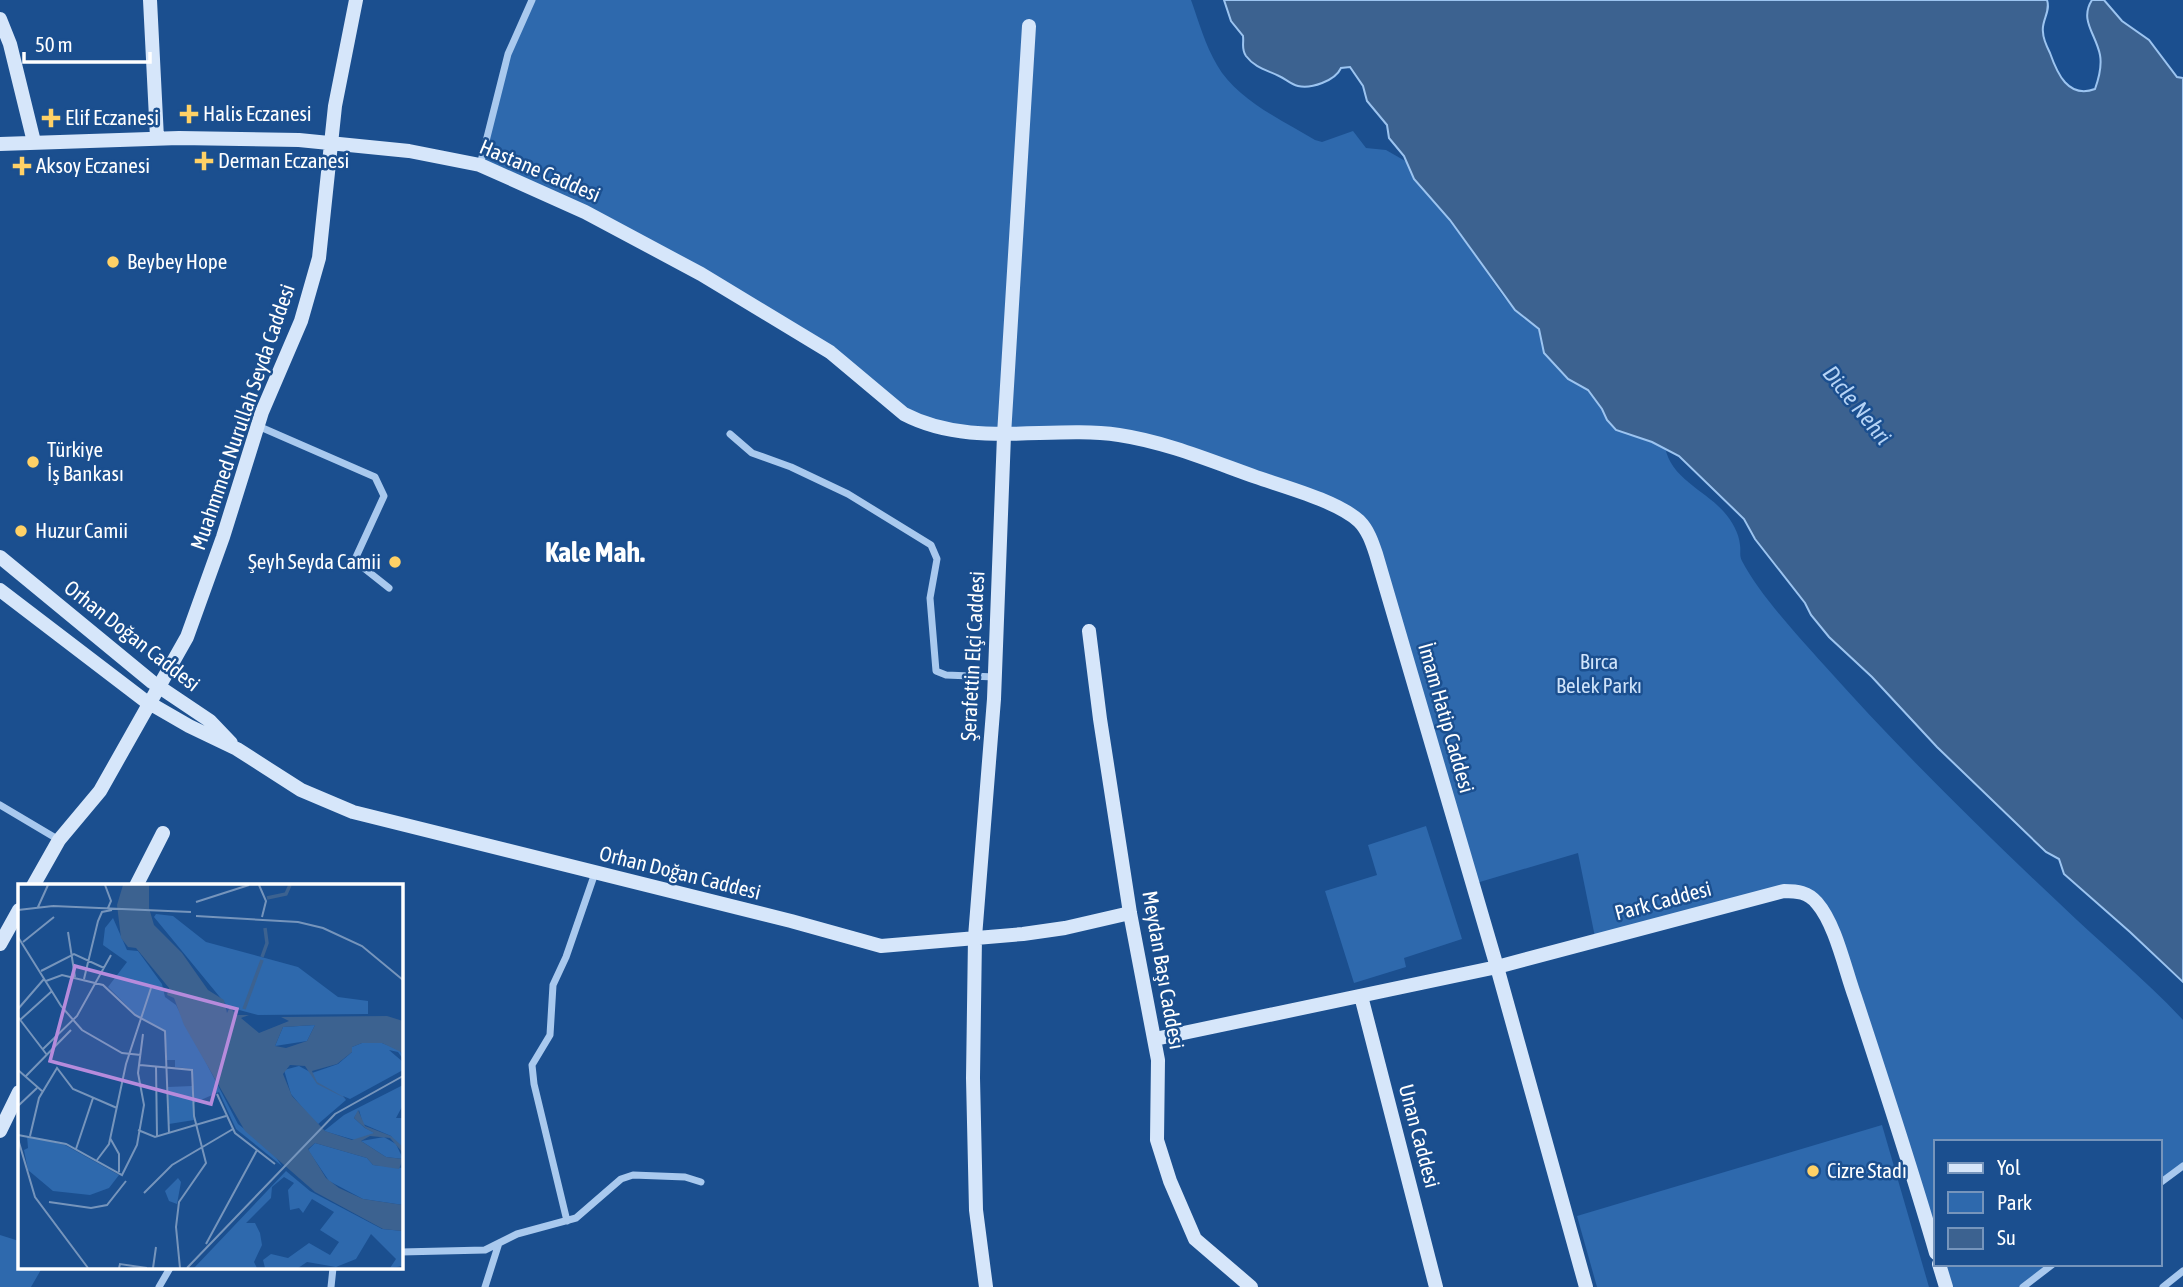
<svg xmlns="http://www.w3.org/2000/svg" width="2183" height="1287" viewBox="0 0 2183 1287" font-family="'Asap Condensed',sans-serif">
<rect width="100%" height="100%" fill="#1b4f8f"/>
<path fill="#2e69ad" d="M 532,0 L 1191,0 C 1199,22 1205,45 1217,65 C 1237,100 1282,120 1315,140 L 1322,142 L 1353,131 L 1366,148 L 1386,150 L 1407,162 L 1414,179 L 1450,220 L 1503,296 L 1523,318 L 1539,329 L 1542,347 L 1568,379 L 1588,390 L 1602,409 L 1607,420 L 1616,430 L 1665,447 C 1671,479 1705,490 1724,512 C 1732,521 1739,533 1740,545 C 1741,552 1739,555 1742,561 C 1759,594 1798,636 1824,665 C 1898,748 1978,827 2059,903 C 2100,943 2144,978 2183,1020 L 2183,1166 L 2160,1183 L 2160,1142 L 1936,1142 L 1936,1253 L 1828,920 L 1797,891 L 1596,942 L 1578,853 L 1473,884 L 1376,554 L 1357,519 L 1158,443 L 925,423 L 830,352 L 701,274 L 480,165 L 508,54 Z
M 1426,826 L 1462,939 L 1404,958 L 1406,967 L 1354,983 L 1325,891 L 1377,875 L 1368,845 Z
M 1882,1125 L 1929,1287 L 1597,1287 L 1577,1216 Z
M 0,1235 L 19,1241 L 19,1268 L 42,1268 L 31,1287 L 0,1287 Z
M 1939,1264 L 2053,1264 L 2023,1287 L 1946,1287 Z"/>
<path fill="#3c6290" stroke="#9cc4f0" stroke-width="2" d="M 1224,0 L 2047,0 C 2051,12 2041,21 2043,32 C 2043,38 2047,47 2050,53 C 2057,73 2068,99 2095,89 C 2099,78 2102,66 2100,55 C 2096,34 2079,20 2092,0 L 2104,0 L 2122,21 L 2149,40 L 2177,77 L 2183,78 L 2183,982 L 2130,932 L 2064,874 L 2059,859 L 2046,852 L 1937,747 L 1872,677 L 1829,637 L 1811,615 L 1805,603 L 1755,539 L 1744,519 L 1679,456 L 1652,442 L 1616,430 L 1607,420 L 1602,409 L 1588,390 L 1568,379 L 1544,353 L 1539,329 L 1515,310 L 1450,220 L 1414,179 L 1404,156 L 1389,138 L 1387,125 L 1367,101 L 1363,86 L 1350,67 L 1341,68 C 1335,81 1311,89 1298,86 C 1290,84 1286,79 1279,76 C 1267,70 1255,68 1246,56 C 1241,49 1244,44 1243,36 L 1231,21 Z"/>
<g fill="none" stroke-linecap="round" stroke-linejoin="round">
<path stroke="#a9c9ee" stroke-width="7" d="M 480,165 L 508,54 L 532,0
M 258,426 L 375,477 L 384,496 L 356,557 L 360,565 L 389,588
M 730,434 L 752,453 L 791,467 L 848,494 L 931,545 L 937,559 L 930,598 L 936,671 L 946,675 L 995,677
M 0,805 L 59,840
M 2160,1183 L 2183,1166
M 567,1221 L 534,1084 L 532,1065 L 550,1035 L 553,985 L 566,957 L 595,873
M 401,1252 L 485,1250 L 517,1234 L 576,1218 L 621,1179 L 633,1175 L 685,1177 L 701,1182
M 159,1287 L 170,1268
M 331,1287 L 333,1268
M 485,1287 L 499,1243
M 2023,1287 L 2053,1264
M 2163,1287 L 2183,1271"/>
<path stroke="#d6e6fa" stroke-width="14" d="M 150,0 L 157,138
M 0,19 L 10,44 L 34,142
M 0,144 L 179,138 L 299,140 L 409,151 L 480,165 L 585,212 L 701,274 L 830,352 L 904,414 C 971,449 1048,425 1119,435 C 1166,442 1211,461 1256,477 C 1285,487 1337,501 1359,521 C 1368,530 1372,542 1376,554 L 1497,967 L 1586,1287
M 0,557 L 152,682 L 210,721 L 231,743
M 0,590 L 144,700 L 189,726 L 237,749 L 301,790 L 353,812 L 791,921 L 881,946 L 1023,934 L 1065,928 L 1130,913
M 1089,631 L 1100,719 L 1130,913 L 1158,1060 L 1157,1140 L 1170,1181 L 1195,1239 L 1251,1287
M 33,886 L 59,840 L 100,791 L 187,637 L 223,537 L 262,412 L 301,321 L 319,258 L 335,106 L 356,0
M 136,886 L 163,833
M 0,944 L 19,910
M 1361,996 L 1436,1287
M 1155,1039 L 1497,967 L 1784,891 C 1797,891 1808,892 1817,903 C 1836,925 1845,970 1855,997 C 1883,1082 1911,1167 1936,1253
M 0,1131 L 19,1092
M 1939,1264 L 1946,1287
M 986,1287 L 976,1210 L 973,1078 L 975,937 L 994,699 L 1004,435 L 1029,26"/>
</g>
<g fill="#ffd166" stroke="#1b4f8f" stroke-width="2.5">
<path d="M185.5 103.5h7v7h7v7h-7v7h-7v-7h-7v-7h7z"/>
<path d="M47.5 107.5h7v7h7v7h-7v7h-7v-7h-7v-7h7z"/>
<path d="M200.5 150.5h7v7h7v7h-7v7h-7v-7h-7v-7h7z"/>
<path d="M18.5 155.5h7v7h7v7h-7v7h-7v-7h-7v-7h7z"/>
<circle cx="113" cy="262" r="7"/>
<circle cx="33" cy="462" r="7"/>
<circle cx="21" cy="531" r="7"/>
<circle cx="395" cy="562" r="7"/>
<circle cx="1813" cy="1171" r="7"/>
</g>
<g text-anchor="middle" stroke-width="5" stroke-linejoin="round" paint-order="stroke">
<g font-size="21" fill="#fff" stroke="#1b4f8f" text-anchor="start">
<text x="203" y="121">Halis Eczanesi</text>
<text x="65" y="125">Elif Eczanesi</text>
<text x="218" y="168">Derman Eczanesi</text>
<text x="36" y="173">Aksoy Eczanesi</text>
<text x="127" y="269">Beybey Hope</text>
<text x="47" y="457">Türkiye<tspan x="47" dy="24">İş Bankası</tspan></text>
<text x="35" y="538">Huzur Camii</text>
<text x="381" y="569" text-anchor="end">Şeyh Seyda Camii</text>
<text x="1827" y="1178">Cizre Stadı</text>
</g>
<g font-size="21" fill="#fff" stroke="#1b4f8f">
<text transform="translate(540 171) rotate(23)" y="7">Hastane Caddesi</text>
<text transform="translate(243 417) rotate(-71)" y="7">Muahmmed Nurullah Seyda Caddesi</text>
<text transform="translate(132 636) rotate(38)" y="7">Orhan Doğan Caddesi</text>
<text transform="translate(973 656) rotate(-87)" y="7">Şerafettin Elçi Caddesi</text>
<text transform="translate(1446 718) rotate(74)" y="7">İmam Hatip Caddesi</text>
<text transform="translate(680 873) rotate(14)" y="7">Orhan Doğan Caddesi</text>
<text transform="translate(1663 901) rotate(-15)" y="7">Park Caddesi</text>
<text transform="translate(1163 970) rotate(80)" y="7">Meydan Başı Caddesi</text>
<text transform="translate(1419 1136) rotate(75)" y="7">Unan Caddesi</text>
</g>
<g font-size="21" fill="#cfe3fa" stroke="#1b4f8f">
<text x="1599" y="669">Bırca<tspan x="1599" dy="24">Belek Parkı</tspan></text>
</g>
<g font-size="23" font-style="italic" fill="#b5d3f5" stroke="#1b4f8f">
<text transform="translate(1857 405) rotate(51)" y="8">Dicle Nehri</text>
</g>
<g font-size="28" font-weight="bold" fill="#fff" stroke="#1b4f8f">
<text x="595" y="562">Kale Mah.</text>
</g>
</g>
<g transform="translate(18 884)">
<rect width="385" height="385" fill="#1b4f8f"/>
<path d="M 138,30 L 155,32 L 188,58 L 280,83 L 320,113 L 350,117 L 350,130 L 240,131 L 210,123 L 136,33 ZM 95,34 L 109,66 L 120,67 L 144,100 L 147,113 L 158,121 L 220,240 L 253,266 L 264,282 L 218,245 L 201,208 L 176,219 L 174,185 L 157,183 L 157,176 L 149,176 L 147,147 L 120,133 L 90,103 L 109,78 L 85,61 L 87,44 ZM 297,141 L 289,157 L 257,162 L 265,143 ZM 344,159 L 364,159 L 382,166 L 385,175 L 380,168 L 371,166 L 385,178 L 385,186 L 332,215 L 325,212 L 328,216 L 299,241 L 273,210 L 266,186 L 281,182 L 294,189 L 320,180 L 334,168 L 334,163 ZM 385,201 L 385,221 L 378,234 L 385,234 L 385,263 L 378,260 L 385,275 L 368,273 L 343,257 L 366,253 L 378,260 L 373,252 L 345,240 L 341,226 L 336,234 L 347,244 L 357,249 L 340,257 L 306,247 L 326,231 ZM 174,202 L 176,236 L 151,240 L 150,203 ZM 9,252 L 47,261 L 101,291 L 91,304 L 72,311 L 35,307 L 10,286 L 6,266 L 10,264 ZM 297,259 L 349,274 L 355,281 L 385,284 L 385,321 L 345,315 L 311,297 L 290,266 ZM 268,287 L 292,307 L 364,345 L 385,347 L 385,382 L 372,384 L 378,375 L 353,350 L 338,375 L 318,383 L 289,378 L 280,384 L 247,384 L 245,376 L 253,370 L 270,374 L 291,359 L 312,371 L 321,358 L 302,346 L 316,328 L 294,315 L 285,329 L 281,324 L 272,326 L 270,306 L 276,299 L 266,293 L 254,303 L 253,314 L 228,339 L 237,339 L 242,349 L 244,361 L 236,378 L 239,384 L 176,384 ZM 160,294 L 163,298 L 159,320 L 151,317 L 147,307 Z" fill="#2e69ad"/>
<path d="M 105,1 L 131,1 L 131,24 L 136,41 L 164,69 L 190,106 L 206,116 L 209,129 L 212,123 L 218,131 L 231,131 L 223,134 L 241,149 L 271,137 L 263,133 L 369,132 L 385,137 L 385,169 L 364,159 L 344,159 L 334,163 L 334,168 L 319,180 L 294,187 L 299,198 L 331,216 L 299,200 L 287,182 L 272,181 L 265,190 L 274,212 L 307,247 L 334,256 L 356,249 L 347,244 L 336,234 L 340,226 L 347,242 L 373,252 L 385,263 L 385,269 L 372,254 L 352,252 L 343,257 L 368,273 L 385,275 L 381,285 L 355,281 L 349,274 L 297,259 L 290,265 L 308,294 L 321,304 L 345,315 L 385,321 L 385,347 L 365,345 L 297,308 L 227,247 L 166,141 L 156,114 L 149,111 L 151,104 L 118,64 L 110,63 L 103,54 L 99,21 ZM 297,141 L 289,157 L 268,164 L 257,162 L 265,143 Z" fill="#3c6290" fill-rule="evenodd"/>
<path fill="none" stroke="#3c6290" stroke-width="3.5" d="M 249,14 L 268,10 L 272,1M 244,73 L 249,59 L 247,44M 226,125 L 244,76"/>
<path fill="none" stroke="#7695bc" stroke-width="2" d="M 87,1 L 93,17 L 90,24M 241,1 L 248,17 L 244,33M 178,18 L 231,1M 35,22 L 173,28M 20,23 L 30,1M 0,26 L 35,22M 178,32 L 280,38 L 305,44 L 344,62 L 385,96M 50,48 L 57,93M 0,53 L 43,122 L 64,146 L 104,169 L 123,171M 5,58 L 36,33M 23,87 L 56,70 L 86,84M 66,95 L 80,37 L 84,28 L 94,26M 28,97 L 44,91 L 85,101 L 117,131 L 147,147 L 151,249M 0,125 L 26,95M 0,133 L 29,171M 2,136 L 34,107M 25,165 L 59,132 L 93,71M 122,181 L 174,186 L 176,232 L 188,279 L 161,318 L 158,343 L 162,384M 138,182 L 139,252M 0,186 L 24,207M 7,193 L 53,146M 199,210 L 217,249 L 257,280M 0,222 L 19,204M 120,246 L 137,253 L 208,232M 0,251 L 48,260 L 104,291 L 119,261 L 126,221 L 120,189 L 125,150M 12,252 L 21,214 L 39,184 L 55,205 L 99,224M 92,254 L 101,270 L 101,288M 0,255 L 17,313 L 70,384M 58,265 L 75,214M 79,276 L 91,260 L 108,180 L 133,104M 126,309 L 154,281 L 215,245M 31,318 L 73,324 L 89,321 L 108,297M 188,360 L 239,266M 101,384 L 102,380 L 129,384M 135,384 L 138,363M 169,384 L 317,230 L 385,192"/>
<path fill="#b68bdc" fill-opacity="0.15" stroke="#b68bdc" stroke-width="3.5" d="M 57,82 L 219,125 L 193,220 L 32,177 Z"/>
<rect width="385" height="385" fill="none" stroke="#fff" stroke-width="3.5"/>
</g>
<rect x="1934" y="1140" width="228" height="126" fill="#1b4f8f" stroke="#7695bc" stroke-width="2"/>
<rect x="1948" y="1163" width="35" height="10" fill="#d6e6fa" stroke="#7695bc" stroke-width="2"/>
<text x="1997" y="1175" font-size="21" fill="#ffffff">Yol</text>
<rect x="1948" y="1192" width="35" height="21" fill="#2e69ad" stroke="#7695bc" stroke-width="2"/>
<text x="1997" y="1210" font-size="21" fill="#ffffff">Park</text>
<rect x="1948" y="1228" width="35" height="21" fill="#3c6290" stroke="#7695bc" stroke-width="2"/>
<text x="1997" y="1245" font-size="21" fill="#ffffff">Su</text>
<path d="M24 52v10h126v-10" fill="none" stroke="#ffffff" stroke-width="3.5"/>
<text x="35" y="52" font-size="21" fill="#ffffff" stroke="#1b4f8f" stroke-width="5" paint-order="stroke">50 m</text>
</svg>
